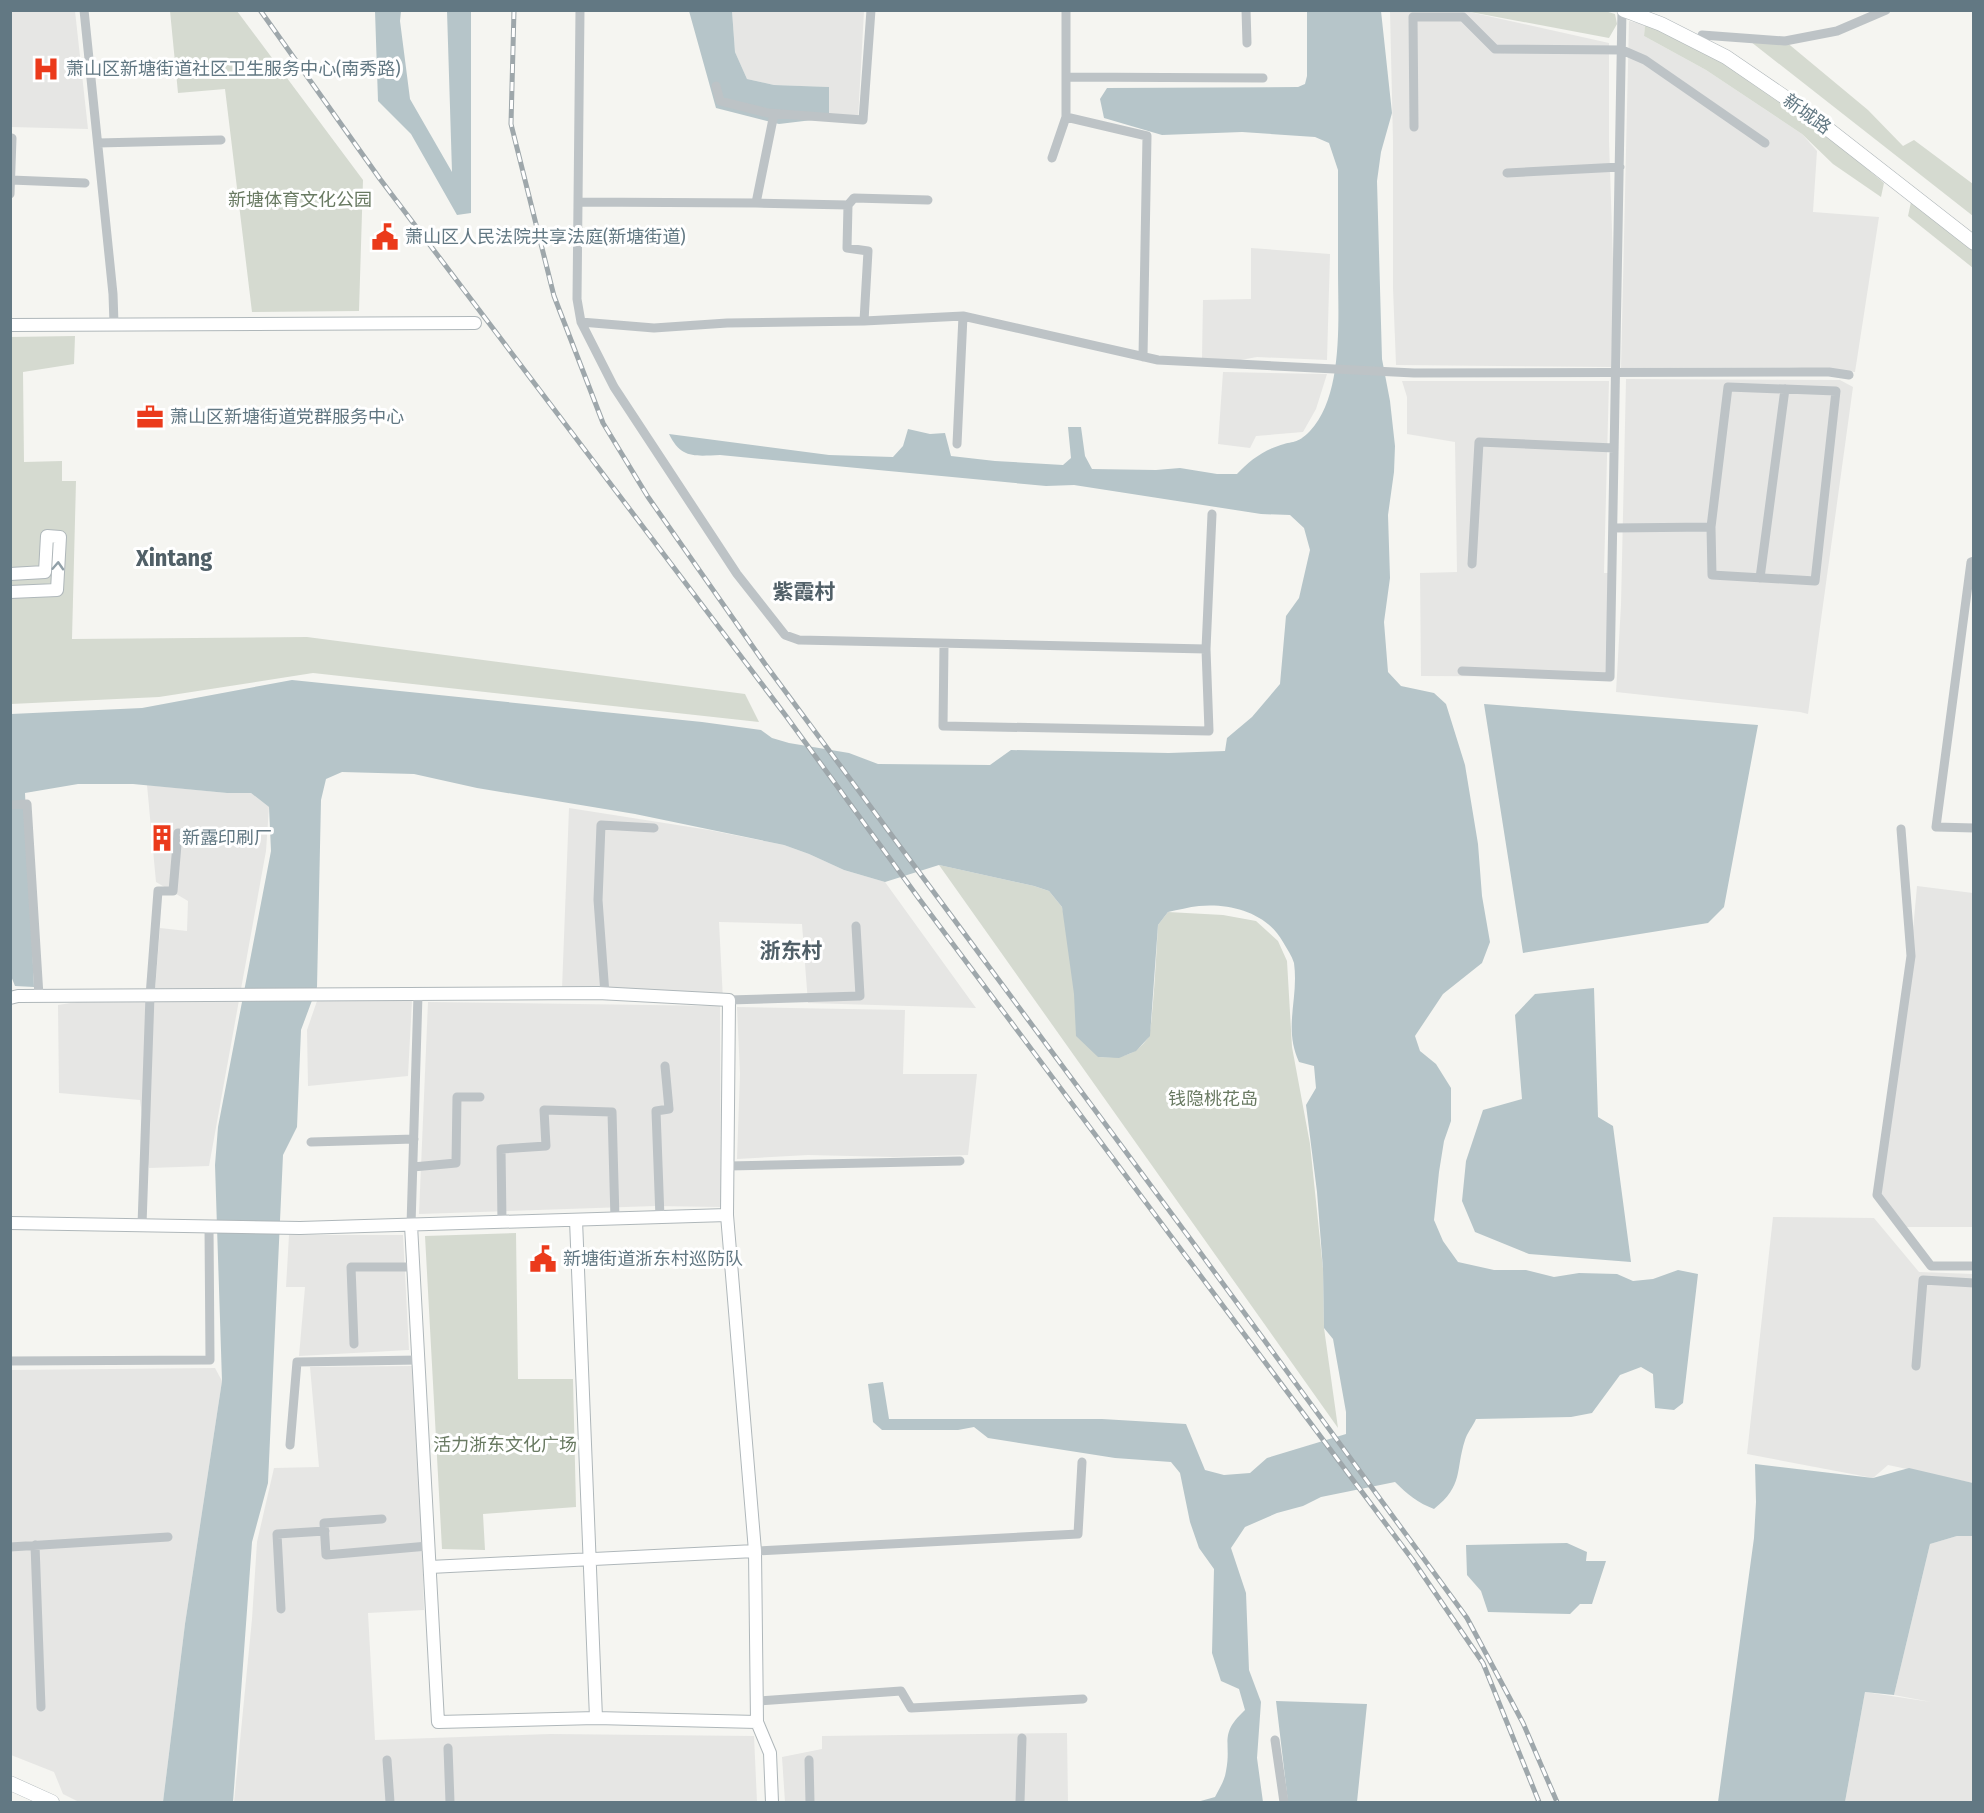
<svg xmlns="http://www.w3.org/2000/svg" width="1984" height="1813" viewBox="0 0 1984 1813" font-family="'Fira Sans Condensed','Noto Sans SC',sans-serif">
<rect width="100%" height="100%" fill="#f5f5f1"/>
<path fill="#e6e6e4" d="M 11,10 L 75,11 L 88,129 L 11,127 Z
M 732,11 L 864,11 L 858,120 L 829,118 L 829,87 L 774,85 L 747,79 L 735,52 Z
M 1390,11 L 1465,11 L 1609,43 L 1609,141 L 1614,289 L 1611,367 L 1396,365 L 1393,288 L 1393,141 Z
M 1629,21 L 1645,25 L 1644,36 L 1706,70 L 1802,134 L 1817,151 L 1813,212 L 1879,217 L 1855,372 L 1789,367 L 1621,368 Z
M 1251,248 L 1330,254 L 1327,360 L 1257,357 L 1235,361 L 1202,358 L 1203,300 L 1251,299 Z
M 1223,372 L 1327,374 L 1316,409 L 1303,432 L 1256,436 L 1250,448 L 1218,444 Z
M 1626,379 L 1840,380 L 1853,387 L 1808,714 L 1800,712 L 1616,692 L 1621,605 Z
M 1402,381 L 1609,381 L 1604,573 L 1612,573 L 1610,677 L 1421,676 L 1420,573 L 1457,572 L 1455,442 L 1407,434 L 1407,397 Z
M 147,785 L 227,793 L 251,793 L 269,807 L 266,851 L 209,1166 L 149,1168 L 140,1100 L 59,1093 L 58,1005 L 155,990 L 160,928 L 187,931 L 188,901 L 156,882 Z
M 569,808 L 709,830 L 784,845 L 809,854 L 844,870 L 885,882 L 976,1008 L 808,1003 L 802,924 L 719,922 L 723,1000 L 562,989 Z
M 1917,886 L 1973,893 L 1973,1227 L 1901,1227 L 1877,1195 L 1903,1040 Z
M 412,1000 L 408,1076 L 308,1086 L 307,1030 L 317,1001 Z
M 428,1002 L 720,1006 L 721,1207 L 655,1206 L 419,1214 Z
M 737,1007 L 905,1010 L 903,1074 L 977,1074 L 968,1155 L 894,1157 L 808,1155 L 737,1159 L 740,1074 Z
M 1773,1217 L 1874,1218 L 1919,1272 L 1973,1274 L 1973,1483 L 1888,1465 L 1873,1478 L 1747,1454 Z
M 289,1235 L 403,1235 L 409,1350 L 299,1356 L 305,1287 L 286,1287 Z
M 412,1366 L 420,1466 L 424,1610 L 368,1613 L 375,1740 L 550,1734 L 754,1736 L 757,1802 L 234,1802 L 252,1619 L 257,1542 L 274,1468 L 319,1467 L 310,1367 Z
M 215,1368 L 222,1381 L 185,1624 L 163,1802 L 79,1802 L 63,1794 L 54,1772 L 11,1755 L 10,1370 Z
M 1957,1536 L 1973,1536 L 1973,1802 L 1845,1802 L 1865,1692 L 1931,1702 L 1894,1695 L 1930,1544 Z
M 1067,1733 L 1068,1802 L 785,1802 L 782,1757 L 822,1749 L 822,1736 Z"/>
<path fill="#d5dad0" d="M 170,11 L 237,11 L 363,180 L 359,311 L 252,312 L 225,89 L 178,93 Z
M 1465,11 L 1605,11 L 1615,14 L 1617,24 L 1609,38 Z
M 1645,25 C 1735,58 1812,121 1884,183 L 1881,197 L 1833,164 L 1802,134 L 1706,70 L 1644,36 Z
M 1746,38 L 1785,41 L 1868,110 L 1903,146 L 1914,140 L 1973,184 L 1973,216 Z
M 1911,202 L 1973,251 L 1973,268 L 1908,216 Z
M 75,336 L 74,364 L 23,372 L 24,462 L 62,461 L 62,481 L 76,481 L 72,639 L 307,637 L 745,694 L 759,722 L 313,673 L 159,697 L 11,704 L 10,337 Z
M 939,865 L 1034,886 L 1049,891 L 1062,907 L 1098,1057 C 1120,1058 1134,1057 1148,1038 C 1153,1030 1157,941 1158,925 L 1168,912 L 1223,915 L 1256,921 L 1278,941 L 1287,961 L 1292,1047 L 1310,1144 L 1323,1269 L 1324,1328 L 1338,1428 Z
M 516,1233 L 518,1379 L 573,1379 L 576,1507 L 483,1514 L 485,1550 L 442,1549 L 425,1236 Z"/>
<path fill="#b6c5c9" d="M 375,11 L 401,11 L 400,21 L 410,99 L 452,172 L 447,11 L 471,11 L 471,213 L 457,215 L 411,134 L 378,101 Z
M 689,11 L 732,11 L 735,52 L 747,79 L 774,85 L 829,87 L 829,118 L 779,124 L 716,108 Z
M 1307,11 L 1381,11 L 1392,113 L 1381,152 L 1377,181 L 1382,359 L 1390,401 L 1395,446 L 1394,472 L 1388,515 L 1390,578 L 1384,622 L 1388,672 L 1401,686 L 1434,693 L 1446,704 L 1465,765 L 1478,844 L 1482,896 L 1490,942 L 1482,963 L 1443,994 L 1415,1036 L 1420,1051 L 1436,1064 L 1451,1088 L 1451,1121 L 1444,1141 L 1439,1172 L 1434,1220 L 1443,1241 L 1458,1262 L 1494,1270 L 1526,1270 L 1554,1277 L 1579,1273 L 1617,1274 L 1633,1281 L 1653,1279 L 1678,1270 L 1698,1274 L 1683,1403 L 1674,1410 L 1655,1408 L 1653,1374 L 1641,1367 L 1620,1375 L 1592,1413 L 1571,1417 L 1476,1419 C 1473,1426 1467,1433 1465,1440 C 1455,1471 1464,1485 1434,1509 C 1418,1503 1407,1494 1395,1482 L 1321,1497 L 1303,1506 L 1277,1513 L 1245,1527 L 1231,1548 L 1246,1593 L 1249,1670 L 1261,1702 L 1257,1758 L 1263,1802 L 1197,1802 L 1215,1797 C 1219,1789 1225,1780 1226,1771 C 1232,1742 1218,1735 1245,1710 L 1239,1689 L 1221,1681 L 1212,1653 L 1214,1569 L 1199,1548 L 1190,1522 L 1180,1473 L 1171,1462 L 1115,1458 L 988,1438 L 974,1427 L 958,1430 L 882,1430 L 873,1422 L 868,1384 L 883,1382 L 889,1419 L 1102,1419 L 1186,1424 L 1205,1470 L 1224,1475 L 1250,1473 L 1267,1458 L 1346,1434 L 1346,1412 L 1333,1339 L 1324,1328 L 1323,1269 L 1317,1192 L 1306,1105 L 1316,1088 L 1314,1066 L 1299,1062 C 1283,1027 1299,999 1294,963 C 1292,956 1287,949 1283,942 C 1267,913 1231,903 1199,906 C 1189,907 1178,910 1168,912 L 1158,925 L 1150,1036 L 1136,1051 L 1119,1058 L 1098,1057 L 1076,1036 L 1074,994 L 1062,907 L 1049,891 L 1034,886 L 939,865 L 885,882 L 844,870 L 809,854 L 784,845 L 635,814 L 477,788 L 414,774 L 342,772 L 326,779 L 321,800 L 317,987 L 301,1030 L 297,1127 L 283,1155 L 268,1483 L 252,1542 L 233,1802 L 163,1802 L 185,1624 L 222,1381 L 215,1165 L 218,1127 L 271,851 L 269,807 L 251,793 L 227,793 L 133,784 L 78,784 L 25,793 L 34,987 L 15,986 L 11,976 L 11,714 L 142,708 L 292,680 L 702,722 L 761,730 L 772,738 L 789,743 L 849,753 L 878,764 L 990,765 L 1011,750 L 1169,753 L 1225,751 L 1227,738 L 1252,717 L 1280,684 L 1286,616 L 1299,598 L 1310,550 L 1304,528 L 1290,515 L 1261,514 L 1074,485 L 1046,486 L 720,455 C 695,456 681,459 669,434 L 829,455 L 893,457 L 903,446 L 908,429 L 930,434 L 945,433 L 951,456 L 995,461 L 1063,465 L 1071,458 L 1068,427 L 1081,427 L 1085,456 L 1092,469 L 1156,470 L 1180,468 L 1217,474 L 1237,474 C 1248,462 1262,451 1278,446 C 1294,440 1296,445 1310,431 C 1344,395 1338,317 1338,271 C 1338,237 1338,204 1338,170 L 1329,143 L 1315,137 L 1242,132 L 1162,135 L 1104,118 L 1100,99 L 1107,88 L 1298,87 L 1305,84 L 1307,76 Z
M 1484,704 L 1758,725 L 1724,907 L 1708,923 L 1523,953 Z
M 1594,988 L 1598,1117 L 1613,1126 L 1631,1262 L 1529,1254 L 1475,1232 L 1462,1201 L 1466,1161 L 1483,1110 L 1522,1099 L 1515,1015 L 1535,994 Z
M 1755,1464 L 1873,1478 L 1909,1468 L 1973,1483 L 1973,1536 L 1957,1536 L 1930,1544 L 1894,1695 L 1865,1692 L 1845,1802 L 1718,1802 L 1754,1538 L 1756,1502 Z
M 1567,1543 L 1587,1552 L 1586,1561 L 1606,1561 L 1592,1604 L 1580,1604 L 1570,1614 L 1488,1612 L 1481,1591 L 1467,1575 L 1466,1545 Z
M 1276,1701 L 1367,1704 L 1357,1802 L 1288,1802 Z"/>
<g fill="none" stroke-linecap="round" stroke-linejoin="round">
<defs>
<path id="secondary" d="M 10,325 L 475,323
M 10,574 L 45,572 L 47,536 L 60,537 L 57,590 L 10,592
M 10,998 L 18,996 L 598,993 L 729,1000 L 727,1215 L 300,1228 L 10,1223
M 411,1225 L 438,1722 L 596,1718 L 576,1220
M 755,1551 L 757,1722 L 770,1753 L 772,1802
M 430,1567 L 755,1551 L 727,1215
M 596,1718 L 757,1722"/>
<path id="primary" d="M 1624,10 L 1661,24 L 1726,57 L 1805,111 L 1974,243
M 10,1783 L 52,1802"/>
</defs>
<use href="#secondary" stroke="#afb7ba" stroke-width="14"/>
<use href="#primary" stroke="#b0b7ba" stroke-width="15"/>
<path stroke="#bdc3c6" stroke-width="9" d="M 84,10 L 113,294 L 114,324
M 580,10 L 577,299 L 581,322 L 614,387 L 737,574 L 785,635 L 799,640 L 1206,649
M 1246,10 L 1247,43
M 1702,35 L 1785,41 L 1837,31 L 1886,10
M 1066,77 L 1263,78
M 716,86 L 720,101 L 768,113 L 863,120 L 871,10
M 1066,117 L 1147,136 L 1143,357
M 1414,127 L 1413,17 L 1463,17 L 1495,49 L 1622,50 L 1645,60 L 1765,143
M 98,143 L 221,140
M 1052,158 L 1066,117 L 1066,10
M 1507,173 L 1620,167
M 11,180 L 85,183
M 10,194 L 12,138
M 578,202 L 756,203 L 774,114
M 756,203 L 848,205 L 847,248 L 868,251 L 864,321
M 848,205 L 854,198 L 928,200
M 963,316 L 1158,360 L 1414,373 L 1829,372 L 1849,375
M 581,322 L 654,328 L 727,323 L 864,321 L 963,316 L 957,444
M 1728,387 L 1836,391 L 1815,581 L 1712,575 L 1711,527 Z
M 1613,528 L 1711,527
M 1974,561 L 1971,562 L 1936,827 L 1974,828
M 1472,564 L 1479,442 L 1614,448
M 1760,578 L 1785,389
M 944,645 L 943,726 L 1209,731 L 1206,649 L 1212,514
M 1462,671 L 1610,677 L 1622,10
M 10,805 L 27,804 L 39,996
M 1901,829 L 1911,956 L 1877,1195 L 1931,1266 L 1974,1266
M 605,994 L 598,900 L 601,825 L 654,828
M 729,1000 L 860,996 L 856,926
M 311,1142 L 414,1139
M 728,1166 L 960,1161
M 413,1167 L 456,1163 L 457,1097 L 480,1097
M 660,1218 L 656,1111 L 669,1109 L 665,1066
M 502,1222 L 501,1149 L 546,1146 L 544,1110 L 612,1112 L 615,1219
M 142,1225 L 150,996 L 158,891 L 173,891 L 178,833 L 236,840
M 411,1225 L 418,995
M 354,1344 L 351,1267 L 413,1267
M 10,1361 L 210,1360 L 209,1226
M 1916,1366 L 1923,1280 L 1974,1283
M 290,1445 L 297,1362 L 418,1360
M 382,1519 L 324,1523 L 326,1555 L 428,1546
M 35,1545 L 41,1707
M 10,1547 L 168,1537
M 755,1551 L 1078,1534 L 1082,1462
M 281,1609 L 277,1534 L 325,1531
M 757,1701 L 901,1691 L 911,1708 L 1083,1699
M 1275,1740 L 1284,1802
M 448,1748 L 450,1802
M 387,1760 L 390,1802
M 809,1760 L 810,1802
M 1020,1802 L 1022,1738"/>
<use href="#secondary" stroke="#fff" stroke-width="12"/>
<use href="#primary" stroke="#fff" stroke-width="14"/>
<defs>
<path id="rail" d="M 260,10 L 380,179 L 786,716 L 920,900 L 1412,1559 L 1483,1663 L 1539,1802
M 514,10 L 511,124 L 554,296 L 603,423 L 648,497 L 765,664 L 1194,1244 L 1467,1618 L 1523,1723 L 1557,1802"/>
</defs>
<use href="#rail" stroke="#9ea7ab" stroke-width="5"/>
<use href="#rail" stroke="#fff" stroke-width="3" stroke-dasharray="9" stroke-linecap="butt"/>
</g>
<defs><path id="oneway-chevron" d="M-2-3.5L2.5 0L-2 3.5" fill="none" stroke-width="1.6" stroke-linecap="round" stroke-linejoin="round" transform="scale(1.5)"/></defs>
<use stroke="#91a0a8" href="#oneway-chevron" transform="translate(58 566) rotate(-87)"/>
<defs>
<symbol id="hospital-bare" viewBox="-9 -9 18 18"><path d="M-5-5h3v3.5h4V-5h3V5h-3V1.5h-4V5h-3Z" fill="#eb3a1b" stroke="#fff" stroke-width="2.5" paint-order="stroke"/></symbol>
<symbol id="civic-bare" viewBox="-9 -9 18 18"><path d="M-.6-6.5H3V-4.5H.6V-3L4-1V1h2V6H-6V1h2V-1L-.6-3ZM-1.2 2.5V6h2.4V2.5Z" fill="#eb3a1b" stroke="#fff" stroke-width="2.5" paint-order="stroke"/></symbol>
<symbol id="office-bare" viewBox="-9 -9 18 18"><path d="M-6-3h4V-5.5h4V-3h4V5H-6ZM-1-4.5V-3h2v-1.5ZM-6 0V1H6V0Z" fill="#eb3a1b" stroke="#fff" stroke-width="2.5" paint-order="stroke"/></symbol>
<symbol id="building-bare" viewBox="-9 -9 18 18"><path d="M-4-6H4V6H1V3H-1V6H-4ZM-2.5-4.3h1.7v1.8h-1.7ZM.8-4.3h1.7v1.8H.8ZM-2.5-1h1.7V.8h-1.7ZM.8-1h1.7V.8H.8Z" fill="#eb3a1b" stroke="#fff" stroke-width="2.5" paint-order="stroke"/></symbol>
</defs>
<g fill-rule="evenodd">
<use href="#hospital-bare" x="27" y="50" width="38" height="38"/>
<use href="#civic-bare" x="366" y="218" width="38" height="38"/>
<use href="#office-bare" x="131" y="398" width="38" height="38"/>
<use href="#building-bare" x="143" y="819" width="38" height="38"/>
<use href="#civic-bare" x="524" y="1240" width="38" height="38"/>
</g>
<g text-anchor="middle" stroke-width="6" stroke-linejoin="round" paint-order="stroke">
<g font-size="18" fill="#627883" stroke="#fff" text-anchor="start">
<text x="66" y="75">萧山区新塘街道社区卫生服务中心(南秀路)</text>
<text x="405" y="243">萧山区人民法院共享法庭(新塘街道)</text>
<text x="170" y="423">萧山区新塘街道党群服务中心</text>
<text x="182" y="844">新露印刷厂</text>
<text x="563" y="1265">新塘街道浙东村巡防队</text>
</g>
<g font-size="18" fill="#627883" stroke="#fff">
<text transform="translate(1807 114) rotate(36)" y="6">新城路</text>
</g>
<g font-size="18" fill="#697a62" stroke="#fff">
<text x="300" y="206">新塘体育文化公园</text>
<text x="1213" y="1105">钱隐桃花岛</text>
<text x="505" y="1451">活力浙东文化广场</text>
</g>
<g font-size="21" font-weight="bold" fill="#516068" stroke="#fff">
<text x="804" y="599">紫霞村</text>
<text x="791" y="958">浙东村</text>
</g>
<g font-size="24" font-weight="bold" fill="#516068" stroke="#fff">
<text x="174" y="566">Xintang</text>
</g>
</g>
<rect width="1984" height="1813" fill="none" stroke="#627883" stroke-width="24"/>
</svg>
